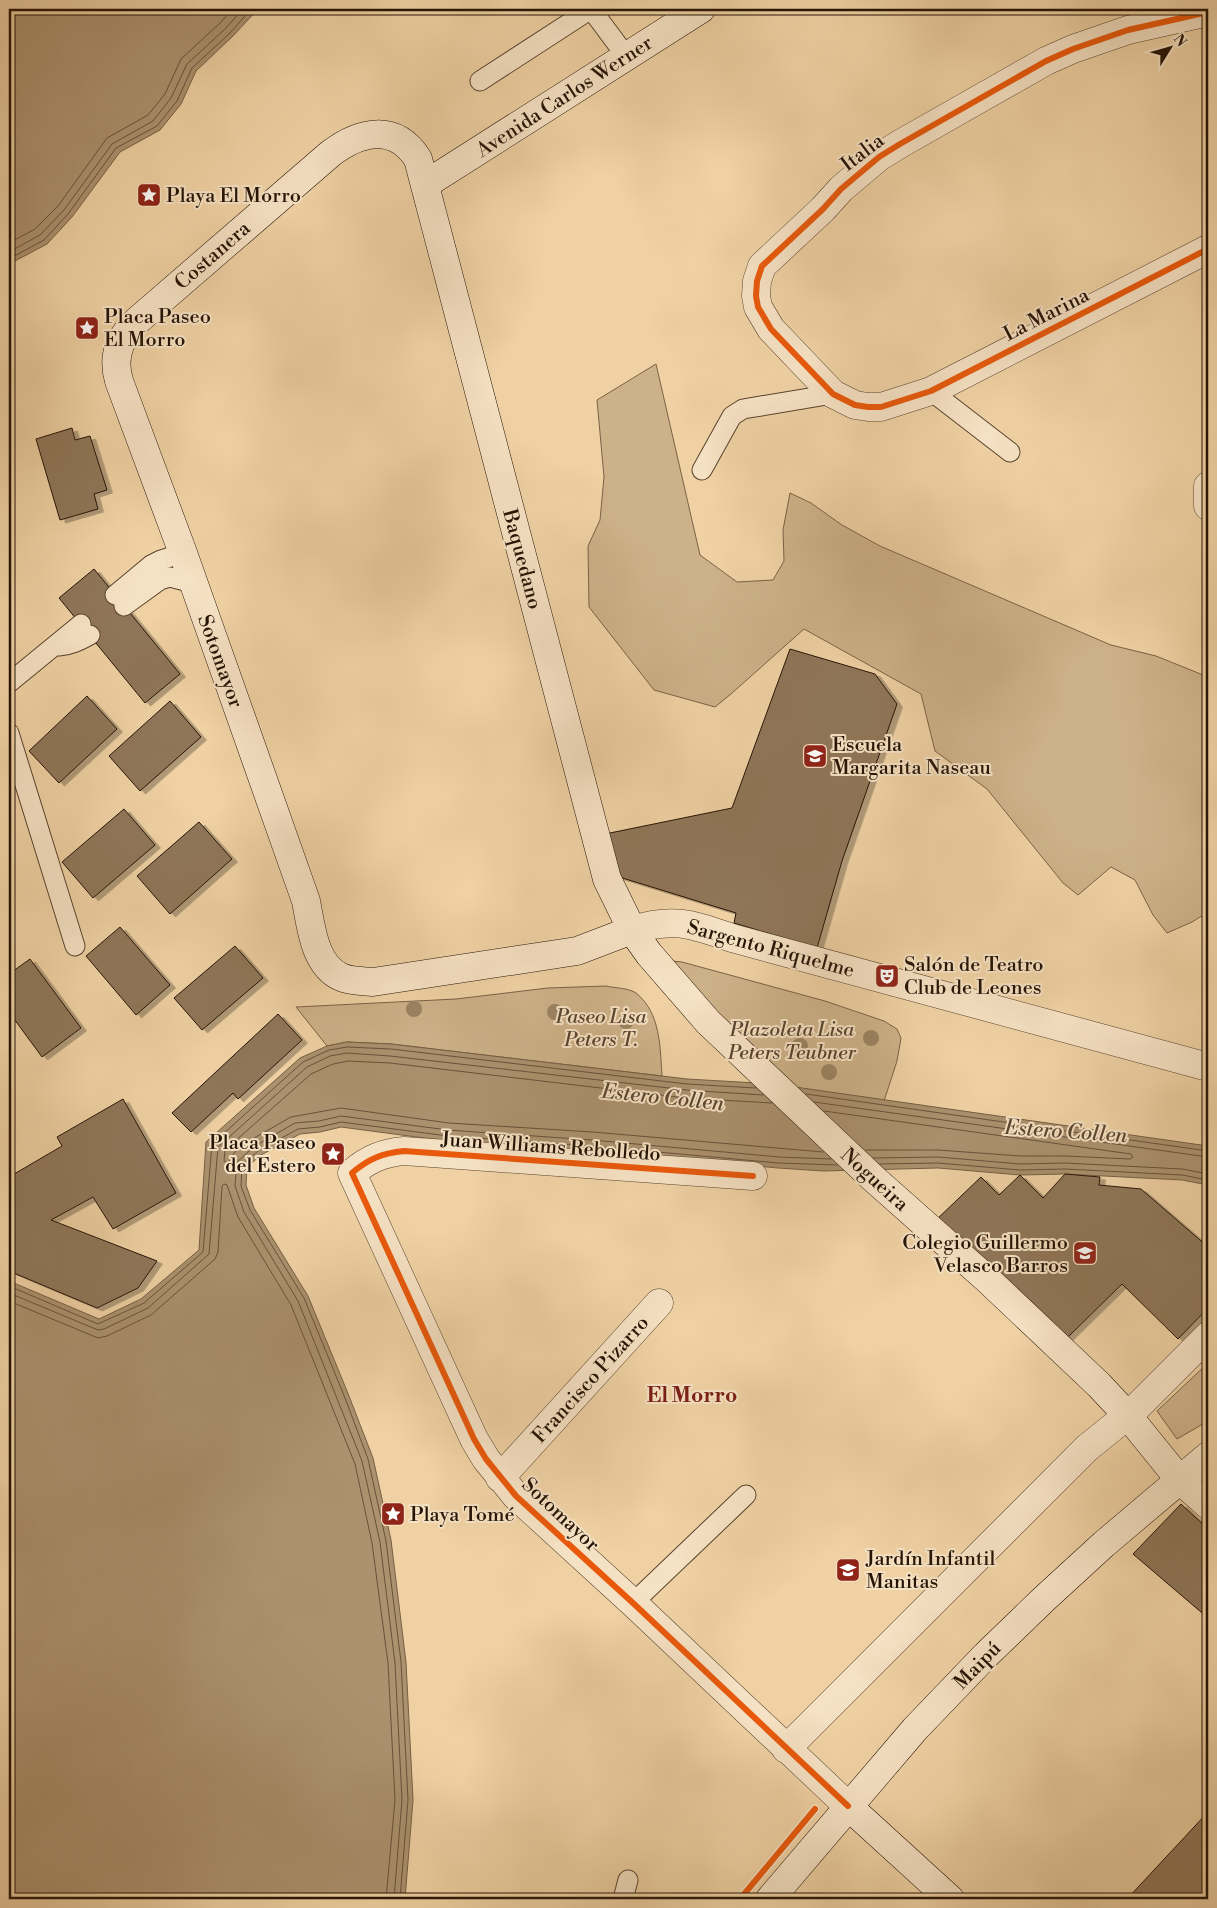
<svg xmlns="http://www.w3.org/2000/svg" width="1217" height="1908" viewBox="0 0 1217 1908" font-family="'Libre Bodoni',serif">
<defs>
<filter id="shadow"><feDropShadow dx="5.5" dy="3" stdDeviation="0" flood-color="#0004"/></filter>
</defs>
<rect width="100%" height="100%" fill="#efd1a3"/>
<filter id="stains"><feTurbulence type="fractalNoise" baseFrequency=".004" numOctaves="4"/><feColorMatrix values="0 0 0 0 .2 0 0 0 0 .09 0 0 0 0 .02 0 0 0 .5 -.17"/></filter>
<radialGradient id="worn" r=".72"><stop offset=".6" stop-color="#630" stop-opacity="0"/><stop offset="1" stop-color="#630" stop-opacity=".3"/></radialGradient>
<path fill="#cdb188" stroke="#7a6247" d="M 656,364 L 700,555 L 737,582 L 773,580 L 784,561 L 783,530 L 790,493 L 811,503 L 842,525 L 880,546 L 1111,645 L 1156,656 L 1208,677 L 1208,912 L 1192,922 L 1167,933 L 1153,915 L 1135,880 L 1111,867 L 1078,895 L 1063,883 L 987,789 L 935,751 L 921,694 L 804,629 L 731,694 L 715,707 L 654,690 L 589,607 L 588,546 L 600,520 L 604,477 L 597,400 Z
M 672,961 L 682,962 L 825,1001 L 884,1021 L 897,1029 L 901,1038 L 897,1061 L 884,1101 L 774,1084 Z
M 606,986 C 614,988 629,988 636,993 C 661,1013 660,1048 662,1076 L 391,1044 L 347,1042 L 327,1046 L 296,1007 L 456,999 L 548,988 Z
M 1208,1363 L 1208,1421 L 1177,1439 L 1157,1411 Z"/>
<path fill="#ab916e" stroke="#765f44" d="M 9,9 L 258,9 L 233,36 L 196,71 L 181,104 L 160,130 L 120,152 L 72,217 L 47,244 L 13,262 L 9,267 Z
M 347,1042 L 391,1044 L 687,1079 L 774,1084 L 1208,1146 L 1208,1185 L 1182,1180 L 1065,1174 L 1020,1175 L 938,1168 L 823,1171 L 778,1168 L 591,1151 L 447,1141 L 341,1127 L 320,1132 L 300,1134 L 261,1155 L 247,1167 L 246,1185 L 254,1208 L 308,1296 L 349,1396 L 373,1458 L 391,1540 L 406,1662 L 413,1800 L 405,1899 L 9,1899 L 9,1281 L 99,1319 L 141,1299 L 199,1250 L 206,1142 L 300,1058 L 327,1046 Z"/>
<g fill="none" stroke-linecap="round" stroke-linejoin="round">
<path stroke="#68523a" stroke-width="1" d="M 9,243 L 35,229 L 58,206 L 107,138 L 148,115 L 165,94 L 181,59 L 220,23 L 233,9
M 9,252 L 40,235 L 64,210 L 112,144 L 153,121 L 171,98 L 187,64 L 225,29 L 243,9
M 9,259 L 44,240 L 68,214 L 116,148 L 157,126 L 177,101 L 192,68 L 230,33 L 251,9
M 806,1094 L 1208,1151
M 814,1102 L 1208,1157
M 772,1103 L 685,1098 L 390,1063 L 348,1061 L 333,1064 L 311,1074 L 225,1150 L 224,1161 L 228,1163 L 234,1153 L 249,1141 L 291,1117 L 341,1108 L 449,1123 L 593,1132 L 823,1152
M 824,1111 L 1131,1154 L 1133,1157 L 1130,1159 L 1065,1156 L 1020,1156 L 938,1150 L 866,1150
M 873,1158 L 938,1157 L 1020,1164 L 1065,1163 L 1182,1169 L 1208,1174
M 880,1164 L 938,1163 L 1020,1170 L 1065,1169 L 1182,1175 L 1208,1180
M 9,1286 L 98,1324 L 144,1303 L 203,1252 L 212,1144 L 303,1062 L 329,1050 L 347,1047 L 391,1049 L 687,1084 L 756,1088
M 9,1293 L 98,1330 L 104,1329 L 148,1308 L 209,1254 L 218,1147 L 307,1067 L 330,1056 L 347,1053 L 390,1056 L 686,1090 L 763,1095
M 9,1301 L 98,1338 L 107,1336 L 151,1315 L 215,1259 L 218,1252 L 222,1186 L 224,1184 L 227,1185 L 238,1217 L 291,1305 L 355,1464 L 372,1543 L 388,1663 L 395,1800 L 386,1899
M 394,1899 L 402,1800 L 395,1663 L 380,1542 L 362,1461 L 298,1301 L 244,1212 L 235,1186 L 237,1162 L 255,1146 L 295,1123 L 319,1121 L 341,1116 L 448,1130 L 592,1140 L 779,1157 L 831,1159
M 400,1899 L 408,1800 L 401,1662 L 386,1541 L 368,1459 L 345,1398 L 304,1298 L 250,1210 L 241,1186 L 242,1165 L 258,1151 L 298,1129 L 320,1127 L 341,1122 L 448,1136 L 592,1146 L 778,1163 L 837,1165"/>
</g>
<path fill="#8f7658" stroke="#261406" filter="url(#shadow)" d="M 72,428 L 75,440 L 90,436 L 107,490 L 94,494 L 98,509 L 60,520 L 36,439 Z
M 94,569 L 180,674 L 145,703 L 59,598 Z
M 790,649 L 875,674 L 897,704 L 842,861 L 817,948 L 734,923 L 736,913 L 616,876 L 605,834 L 732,808 Z
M 87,696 L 117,729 L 59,783 L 29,751 Z
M 170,701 L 201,737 L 140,791 L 109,756 Z
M 124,809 L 155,845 L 93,898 L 62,862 Z
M 199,822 L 232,859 L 170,914 L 137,876 Z
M 120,927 L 170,985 L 136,1015 L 86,956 Z
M 235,946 L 263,978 L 202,1030 L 174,998 Z
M 30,959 L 81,1028 L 42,1057 L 9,1012 L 9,974 Z
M 278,1014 L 302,1040 L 238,1099 L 233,1093 L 191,1132 L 172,1113 Z
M 123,1099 L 176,1193 L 113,1229 L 93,1197 L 51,1220 L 157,1261 L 138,1288 L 97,1308 L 9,1271 L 9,1177 L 62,1146 L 57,1137 Z
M 1065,1174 L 1100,1177 L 1099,1185 L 1141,1189 L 1208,1247 L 1208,1308 L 1178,1339 L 1122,1284 L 1066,1339 L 935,1221 L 981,1177 L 999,1195 L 1020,1175 L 1043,1198 Z
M 1181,1504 L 1208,1529 L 1208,1618 L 1133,1554 Z
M 1208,1812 L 1208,1899 L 1127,1899 Z"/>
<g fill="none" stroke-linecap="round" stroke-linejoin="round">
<defs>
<path id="service" d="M 480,81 L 591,9 L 626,56
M 931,391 L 1010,452
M 702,470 L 732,416 L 743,409 L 833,394
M 115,595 L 151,565 L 161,560 L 183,553
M 124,606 L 160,580 L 170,577 L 193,583
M 59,646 C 71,645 79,641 90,635
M 9,683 L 81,624
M 9,733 L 75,946
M 633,1603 L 746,1495
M 623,1899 L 628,1880"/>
<path id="minor" d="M 1208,12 L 1128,30 L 1073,49 L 1046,61 L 900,144 L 879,157 L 841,189 L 823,209 L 762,266 L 757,281 L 756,296 L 758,307 L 771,329 L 833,394 L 855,405 L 868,407 L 881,407 L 931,391 L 1208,249
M 1208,486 L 1208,506
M 632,930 C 674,917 691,924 732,938 L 1208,1067
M 753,1176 L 404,1151 C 383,1153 368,1159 352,1173 L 474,1439 L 486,1459 L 516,1496 L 633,1603 L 848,1806
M 500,1478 L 659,1303
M 786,1749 L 1087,1448 L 1134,1410 L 1208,1336"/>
<path id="secondary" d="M 426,184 L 701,9
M 632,930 L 577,951 L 373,982 C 363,981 349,981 341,977 C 314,965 311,926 306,901 L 183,553 L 119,381 C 112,357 119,337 138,320 L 330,154 C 360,131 395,123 418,159 L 607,879 L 632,930 L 649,954 L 708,1022 L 874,1179 L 988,1280 L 1099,1385 L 1128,1416 L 1179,1479 L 1208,1505
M 848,1806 L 950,1899
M 770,1899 L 915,1729 L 986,1655 L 1044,1599 L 1104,1544 L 1208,1456"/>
</defs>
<use href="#service" stroke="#58432d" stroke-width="21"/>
<use href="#minor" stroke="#58432d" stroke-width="29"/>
<use href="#secondary" stroke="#261406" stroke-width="29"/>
<use href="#service" stroke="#f5e1c3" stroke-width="19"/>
<use href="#minor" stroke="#f5e1c3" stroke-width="28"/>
<use href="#secondary" stroke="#f5e1c3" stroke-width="28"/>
<defs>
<path id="cycleway" d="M 1208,12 L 1128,30 L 1073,49 L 1046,61 L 900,144 L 879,157 L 841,189 L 823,209 L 762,266 L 757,281 L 756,296 L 758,307 L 771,329 L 833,394 L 855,405 L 868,407 L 881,407 L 931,391 L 1208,249
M 753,1176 L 404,1151 C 383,1153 368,1159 352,1173 L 474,1439 L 486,1459 L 516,1496 L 633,1603 L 848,1806
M 740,1899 L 815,1809"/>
</defs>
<use href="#cycleway" stroke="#f5e1c3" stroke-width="9"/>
<use href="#cycleway" stroke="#e8590c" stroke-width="6"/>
</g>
<g fill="#9c8362">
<circle cx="414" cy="1009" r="8"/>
<circle cx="555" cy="1012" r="8"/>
<circle cx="626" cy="1021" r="8"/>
<circle cx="871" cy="1038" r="8"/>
<circle cx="800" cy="1046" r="8"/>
<circle cx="829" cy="1072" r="8"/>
</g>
<defs>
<symbol id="sight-square" viewBox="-11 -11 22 22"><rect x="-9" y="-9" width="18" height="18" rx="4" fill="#8f2418" stroke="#f5e1c3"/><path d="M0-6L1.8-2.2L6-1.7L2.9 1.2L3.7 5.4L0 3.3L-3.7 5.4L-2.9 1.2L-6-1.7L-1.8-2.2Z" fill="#fff"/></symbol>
<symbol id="school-square" viewBox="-11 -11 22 22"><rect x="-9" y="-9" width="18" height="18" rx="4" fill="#8f2418" stroke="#f5e1c3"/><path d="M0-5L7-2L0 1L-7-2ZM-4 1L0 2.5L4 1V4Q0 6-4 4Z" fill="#fff"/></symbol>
<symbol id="theatre-square" viewBox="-11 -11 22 22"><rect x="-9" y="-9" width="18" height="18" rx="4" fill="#8f2418" stroke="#f5e1c3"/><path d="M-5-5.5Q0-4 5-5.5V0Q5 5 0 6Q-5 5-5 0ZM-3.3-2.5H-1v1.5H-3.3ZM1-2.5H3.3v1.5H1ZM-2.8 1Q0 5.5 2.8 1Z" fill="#fff"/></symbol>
</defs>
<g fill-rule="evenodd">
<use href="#sight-square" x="135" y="181" width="28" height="28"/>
<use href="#sight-square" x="73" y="314" width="28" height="28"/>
<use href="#school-square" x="801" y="742" width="28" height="28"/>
<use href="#theatre-square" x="873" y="962" width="28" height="28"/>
<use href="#sight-square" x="319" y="1140" width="28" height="28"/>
<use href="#school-square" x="1071" y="1239" width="28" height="28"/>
<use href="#sight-square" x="379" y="1500" width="28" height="28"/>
<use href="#school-square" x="834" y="1556" width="28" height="28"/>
</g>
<g text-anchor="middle" stroke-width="4" stroke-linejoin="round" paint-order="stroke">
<g font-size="20" fill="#261406" stroke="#f5e1c3">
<text transform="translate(564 96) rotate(-33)" y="7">Avenida Carlos Werner</text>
<text transform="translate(862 152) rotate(-37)" y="7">Italia</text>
<text transform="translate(212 255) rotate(-41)" y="7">Costanera</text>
<text transform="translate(1046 314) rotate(-27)" y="7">La Marina</text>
<text transform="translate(523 559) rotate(75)" y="7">Baquedano</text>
<text transform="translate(221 661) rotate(70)" y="7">Sotomayor</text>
<text transform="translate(771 948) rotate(15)" y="7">Sargento Riquelme</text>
<text transform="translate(551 1146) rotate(4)" y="7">Juan Williams Rebolledo</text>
<text transform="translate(875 1179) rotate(42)" y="7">Nogueira</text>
<text transform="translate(590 1379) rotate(-48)" y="7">Francisco Pizarro</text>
<text transform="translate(561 1514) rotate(43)" y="7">Sotomayor</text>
<text transform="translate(977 1665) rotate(-46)" y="7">Maipú</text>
</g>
<g font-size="20" fill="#261406" stroke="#f5e1c3" text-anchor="start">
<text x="166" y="202">Playa El Morro</text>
<text x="104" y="323">Placa Paseo<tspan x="104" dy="23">El Morro</tspan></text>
<text x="832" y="751">Escuela<tspan x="832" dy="23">Margarita Naseau</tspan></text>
<text x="904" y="971">Salón de Teatro<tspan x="904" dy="23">Club de Leones</tspan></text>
<text x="316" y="1149" text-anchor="end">Placa Paseo<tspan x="316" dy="23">del Estero</tspan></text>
<text x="1068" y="1249" text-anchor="end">Colegio Guillermo<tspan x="1068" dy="23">Velasco Barros</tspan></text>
<text x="410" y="1521">Playa Tomé</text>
<text x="866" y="1565">Jardín Infantil<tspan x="866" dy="23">Manitas</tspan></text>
</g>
<g font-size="20" font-style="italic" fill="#58432d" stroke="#f5e1c3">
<text x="601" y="1023">Paseo Lisa<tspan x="601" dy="23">Peters T.</tspan></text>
<text x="792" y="1036">Plazoleta Lisa<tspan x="792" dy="23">Peters Teubner</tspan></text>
</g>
<g font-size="21" font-style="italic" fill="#5b4630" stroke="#f5e1c3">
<text transform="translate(663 1097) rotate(6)" y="7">Estero Collen</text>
<text transform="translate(1066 1131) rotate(4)" y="7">Estero Collen</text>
</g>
<g font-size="21" font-weight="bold" fill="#7a1f14" stroke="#f5e1c3">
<text x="692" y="1402">El Morro</text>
</g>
</g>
<rect width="1217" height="1908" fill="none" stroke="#efd1a3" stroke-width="30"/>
<rect x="10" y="10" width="1197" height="1888" fill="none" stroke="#261406" stroke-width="2.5"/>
<rect x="15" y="15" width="1187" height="1878" fill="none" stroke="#261406"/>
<g transform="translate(1170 48) rotate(53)" stroke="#f5e1c3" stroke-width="4" paint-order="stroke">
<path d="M0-4L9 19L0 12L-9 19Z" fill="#261406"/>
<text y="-8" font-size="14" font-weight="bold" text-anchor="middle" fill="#261406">N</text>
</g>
<rect width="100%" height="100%" filter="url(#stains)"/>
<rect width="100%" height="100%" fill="url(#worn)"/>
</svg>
